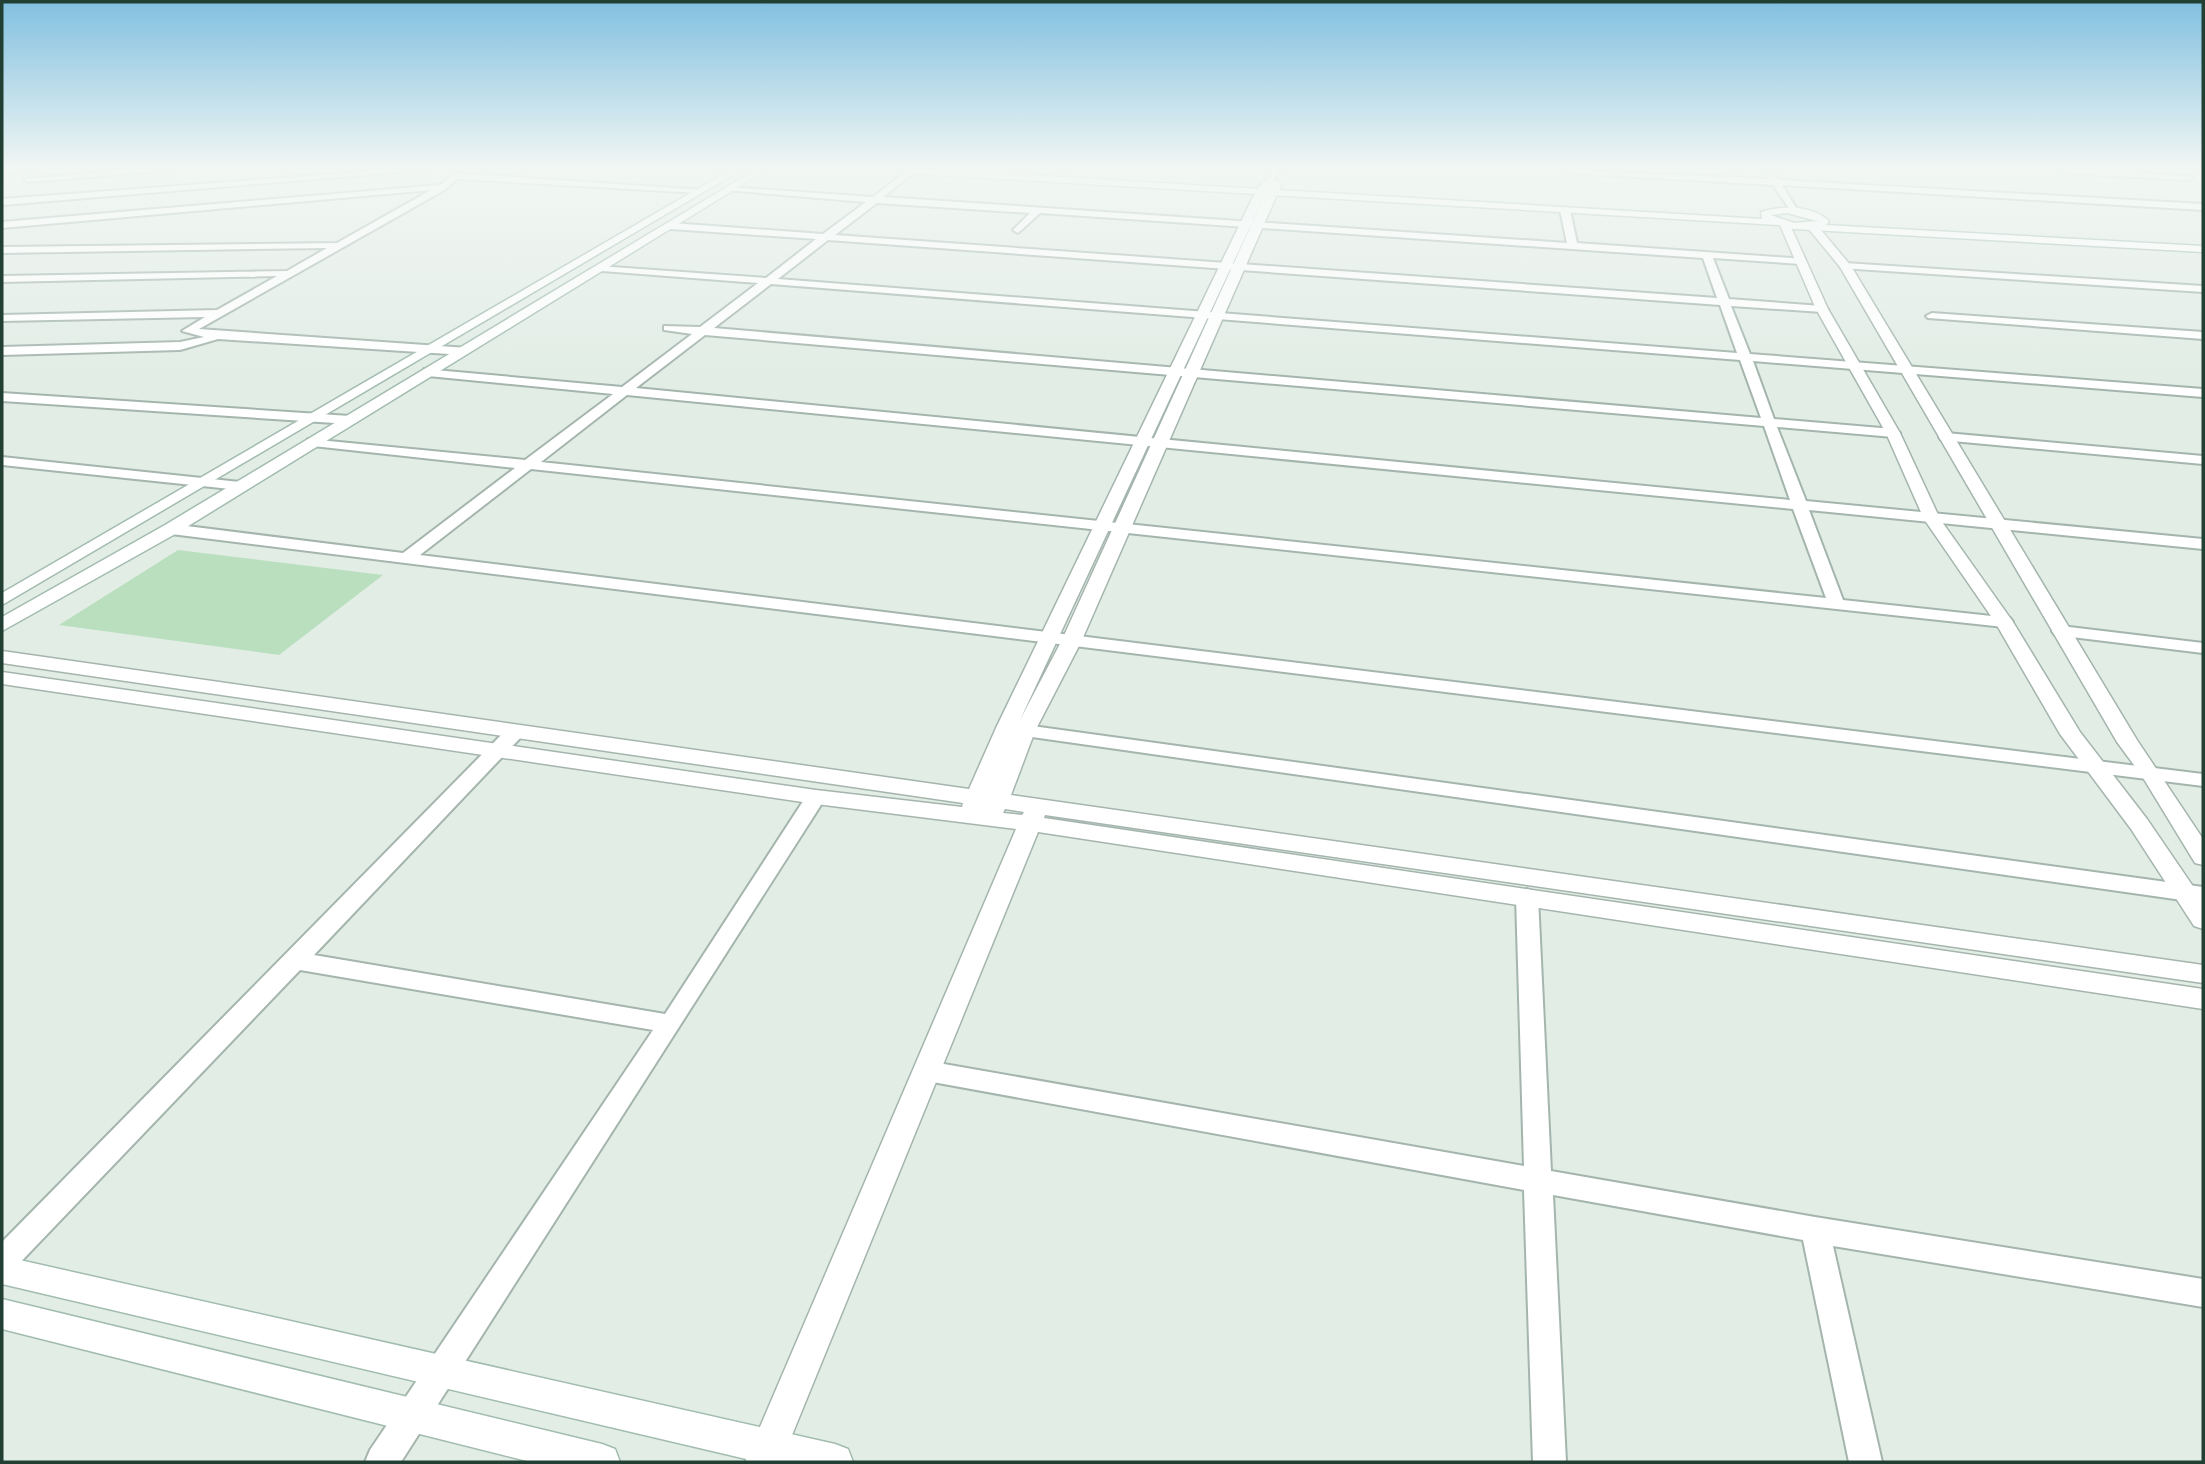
<svg xmlns="http://www.w3.org/2000/svg" width="2205" height="1464" viewBox="0 0 2205 1464" font-family="Ubuntu,sans-serif">
<rect width="100%" height="100%" fill="#e2ede6"/>
<path fill="#badfbf" d="M 178,550 L 383,575 L 279,655 L 59,625 Z"/>
<g fill="none" stroke-linecap="round" stroke-linejoin="round">
<defs>
<path id="minor" d="M 2,170 L 28,170 L 2,175 Z
M 131,170 L 173,170 L 28,182 L 24,179 Z
M 389,170 L 425,170 L 2,205 L 2,199 Z
M 908,170 L 916,171 L 883,197 L 1567,243 L 1560,210 L 1565,207 L 1570,210 L 1577,243 L 1805,259 L 1805,263 L 1801,264 L 1713,258 L 1729,299 L 1822,306 L 1828,309 L 1822,312 L 1731,306 L 1750,354 L 2203,389 L 2203,397 L 1753,361 L 1774,419 L 1893,429 L 1900,433 L 1893,437 L 1777,427 L 1806,501 L 2203,539 L 2203,549 L 1809,510 L 1843,600 L 2010,618 L 2013,622 L 2004,627 L 531,469 L 420,555 L 2203,774 L 2203,786 L 171,534 L 163,529 L 171,524 L 403,553 L 515,468 L 313,446 L 306,442 L 308,439 L 525,460 L 613,394 L 428,376 L 422,372 L 424,369 L 622,387 L 692,334 L 664,330 L 664,326 L 700,327 L 758,283 L 602,271 L 597,268 L 598,266 L 766,278 L 816,239 L 671,229 L 666,226 L 671,223 L 823,234 L 866,202 L 725,190 L 729,187 L 873,197 ZM 877,203 L 1030,213 L 1013,230 L 1018,233 L 1040,213 L 1703,258 L 1717,298 L 835,235 ZM 828,240 L 1720,305 L 1737,353 L 778,279 ZM 771,284 L 1740,360 L 1761,418 L 714,328 ZM 705,335 L 1764,426 L 1790,500 L 636,388 ZM 627,395 L 1793,509 L 1826,598 L 541,462 Z
M 1272,170 L 1280,170 L 1271,184 L 1267,181 Z
M 1563,170 L 1770,179 L 1768,175 L 1772,172 L 1779,180 L 2203,204 L 2203,210 L 1782,185 L 1798,211 L 1793,214 L 1773,185 L 1567,173 Z
M 2057,170 L 2105,170 L 2194,177 L 2190,180 L 2061,173 Z
M 455,173 L 703,190 L 699,193 L 457,179 L 446,189 L 199,329 L 468,348 L 470,351 L 464,355 L 218,339 L 180,350 L 2,355 L 2,347 L 180,342 L 204,337 L 182,331 L 205,317 L 2,321 L 2,315 L 217,310 L 277,276 L 2,282 L 2,276 L 287,271 L 327,248 L 2,253 L 2,247 L 337,243 L 431,190 L 2,228 L 2,222 L 440,185 Z
M 1845,263 L 2203,286 L 2203,292 L 1841,268 L 1840,266 Z
M 1932,313 L 2203,332 L 2203,339 L 1928,318 L 1926,316 Z
M 2,393 L 350,416 L 357,420 L 350,424 L 2,401 Z
M 1946,433 L 2203,456 L 2203,464 L 1941,440 L 1939,437 Z
M 2,457 L 240,482 L 247,486 L 240,490 L 2,465 Z
M 2061,626 L 2203,643 L 2203,653 L 2055,635 L 2052,631 L 2055,627 Z
M 516,725 L 526,731 L 523,735 L 314,955 L 665,1014 L 809,792 L 823,792 L 826,797 L 401,1462 L 365,1462 L 370,1450 L 653,1030 L 300,970 L 12,1271 L 2,1275 L 2,1242 L 509,727 Z
M 1025,725 L 2203,887 L 2203,903 L 1018,735 L 1015,731 L 1018,727 Z
M 1527,889 L 1535,892 L 1538,897 L 1551,1171 L 1815,1217 L 2203,1279 L 2203,1307 L 1833,1246 L 1882,1462 L 1849,1462 L 1803,1240 L 1553,1195 L 1566,1462 L 1533,1462 L 1524,1190 L 927,1081 L 918,1078 L 914,1071 L 918,1064 L 927,1061 L 1524,1166 L 1516,897 L 1519,892 Z"/>
<path id="tertiary" d="M 1277,180 L 1282,183 L 1081,642 L 1035,731 L 1011,795 L 2203,965 L 2203,983 L 1045,815 L 1044,818 L 2203,989 L 2203,1009 L 1038,832 L 781,1462 L 745,1462 L 1016,829 L 816,804 L 2,684 L 2,672 L 816,790 L 962,807 L 963,803 L 2,663 L 2,651 L 969,789 L 996,728 L 1252,199 L 1263,181 ZM 1269,186 L 1061,642 L 1020,720 ZM 1005,809 L 1024,812 L 1022,815 L 1003,813 Z
M 1785,222 L 1790,225 L 1828,309 L 1900,433 L 1940,519 L 2013,622 L 2080,732 L 2147,819 L 2203,901 L 2203,929 L 2194,926 L 2131,829 L 2060,734 L 1995,622 L 1924,519 L 1886,433 L 1816,309 L 1780,225 Z
M 1808,224 L 1816,224 L 1851,266 L 2137,740 L 2203,839 L 2203,865 L 2195,863 L 2142,776 L 2117,742 L 1840,267 L 1808,228 Z"/>
<path id="secondary" d="M 730,170 L 741,170 L 2,605 L 2,593 Z
M 755,170 L 766,170 L 177,533 L 2,631 L 2,617 L 165,525 Z
M 895,170 L 944,170 L 1762,219 L 1761,212 C 1783,205 1811,205 1829,221 L 1826,225 L 2203,246 L 2203,252 L 1794,229 L 1778,225 L 900,173 ZM 1787,213 L 1817,221 L 1794,223 L 1771,215 Z
M 2,1256 L 835,1444 L 848,1449 L 853,1462 L 759,1462 L 2,1284 Z
M 2,1299 L 602,1444 L 615,1449 L 620,1462 L 531,1462 L 2,1329 Z"/>
</defs>
<use href="#minor" stroke="#a4b5ad" stroke-width="4"/>
<use href="#tertiary" stroke="#a4b5ad" stroke-width="3"/>
<use href="#secondary" stroke="#a2bcb0" stroke-width="3"/>
<use href="#minor" fill="#fff" fill-rule="evenodd"/>
<use href="#tertiary" fill="#fff" fill-rule="evenodd"/>
<use href="#secondary" fill="#fff" fill-rule="evenodd"/>
</g>
<linearGradient id="sky" x2="0" y2="1"><stop stop-color="#81c0e0"/><stop offset="0.45" stop-color="#f2f7f4"/><stop offset="1" stop-color="#f2f7f4" stop-opacity="0"/></linearGradient>
<rect width="2205" height="375" fill="url(#sky)"/>
<rect width="2205" height="1464" fill="none" stroke="#213f33" stroke-width="7"/>
</svg>
